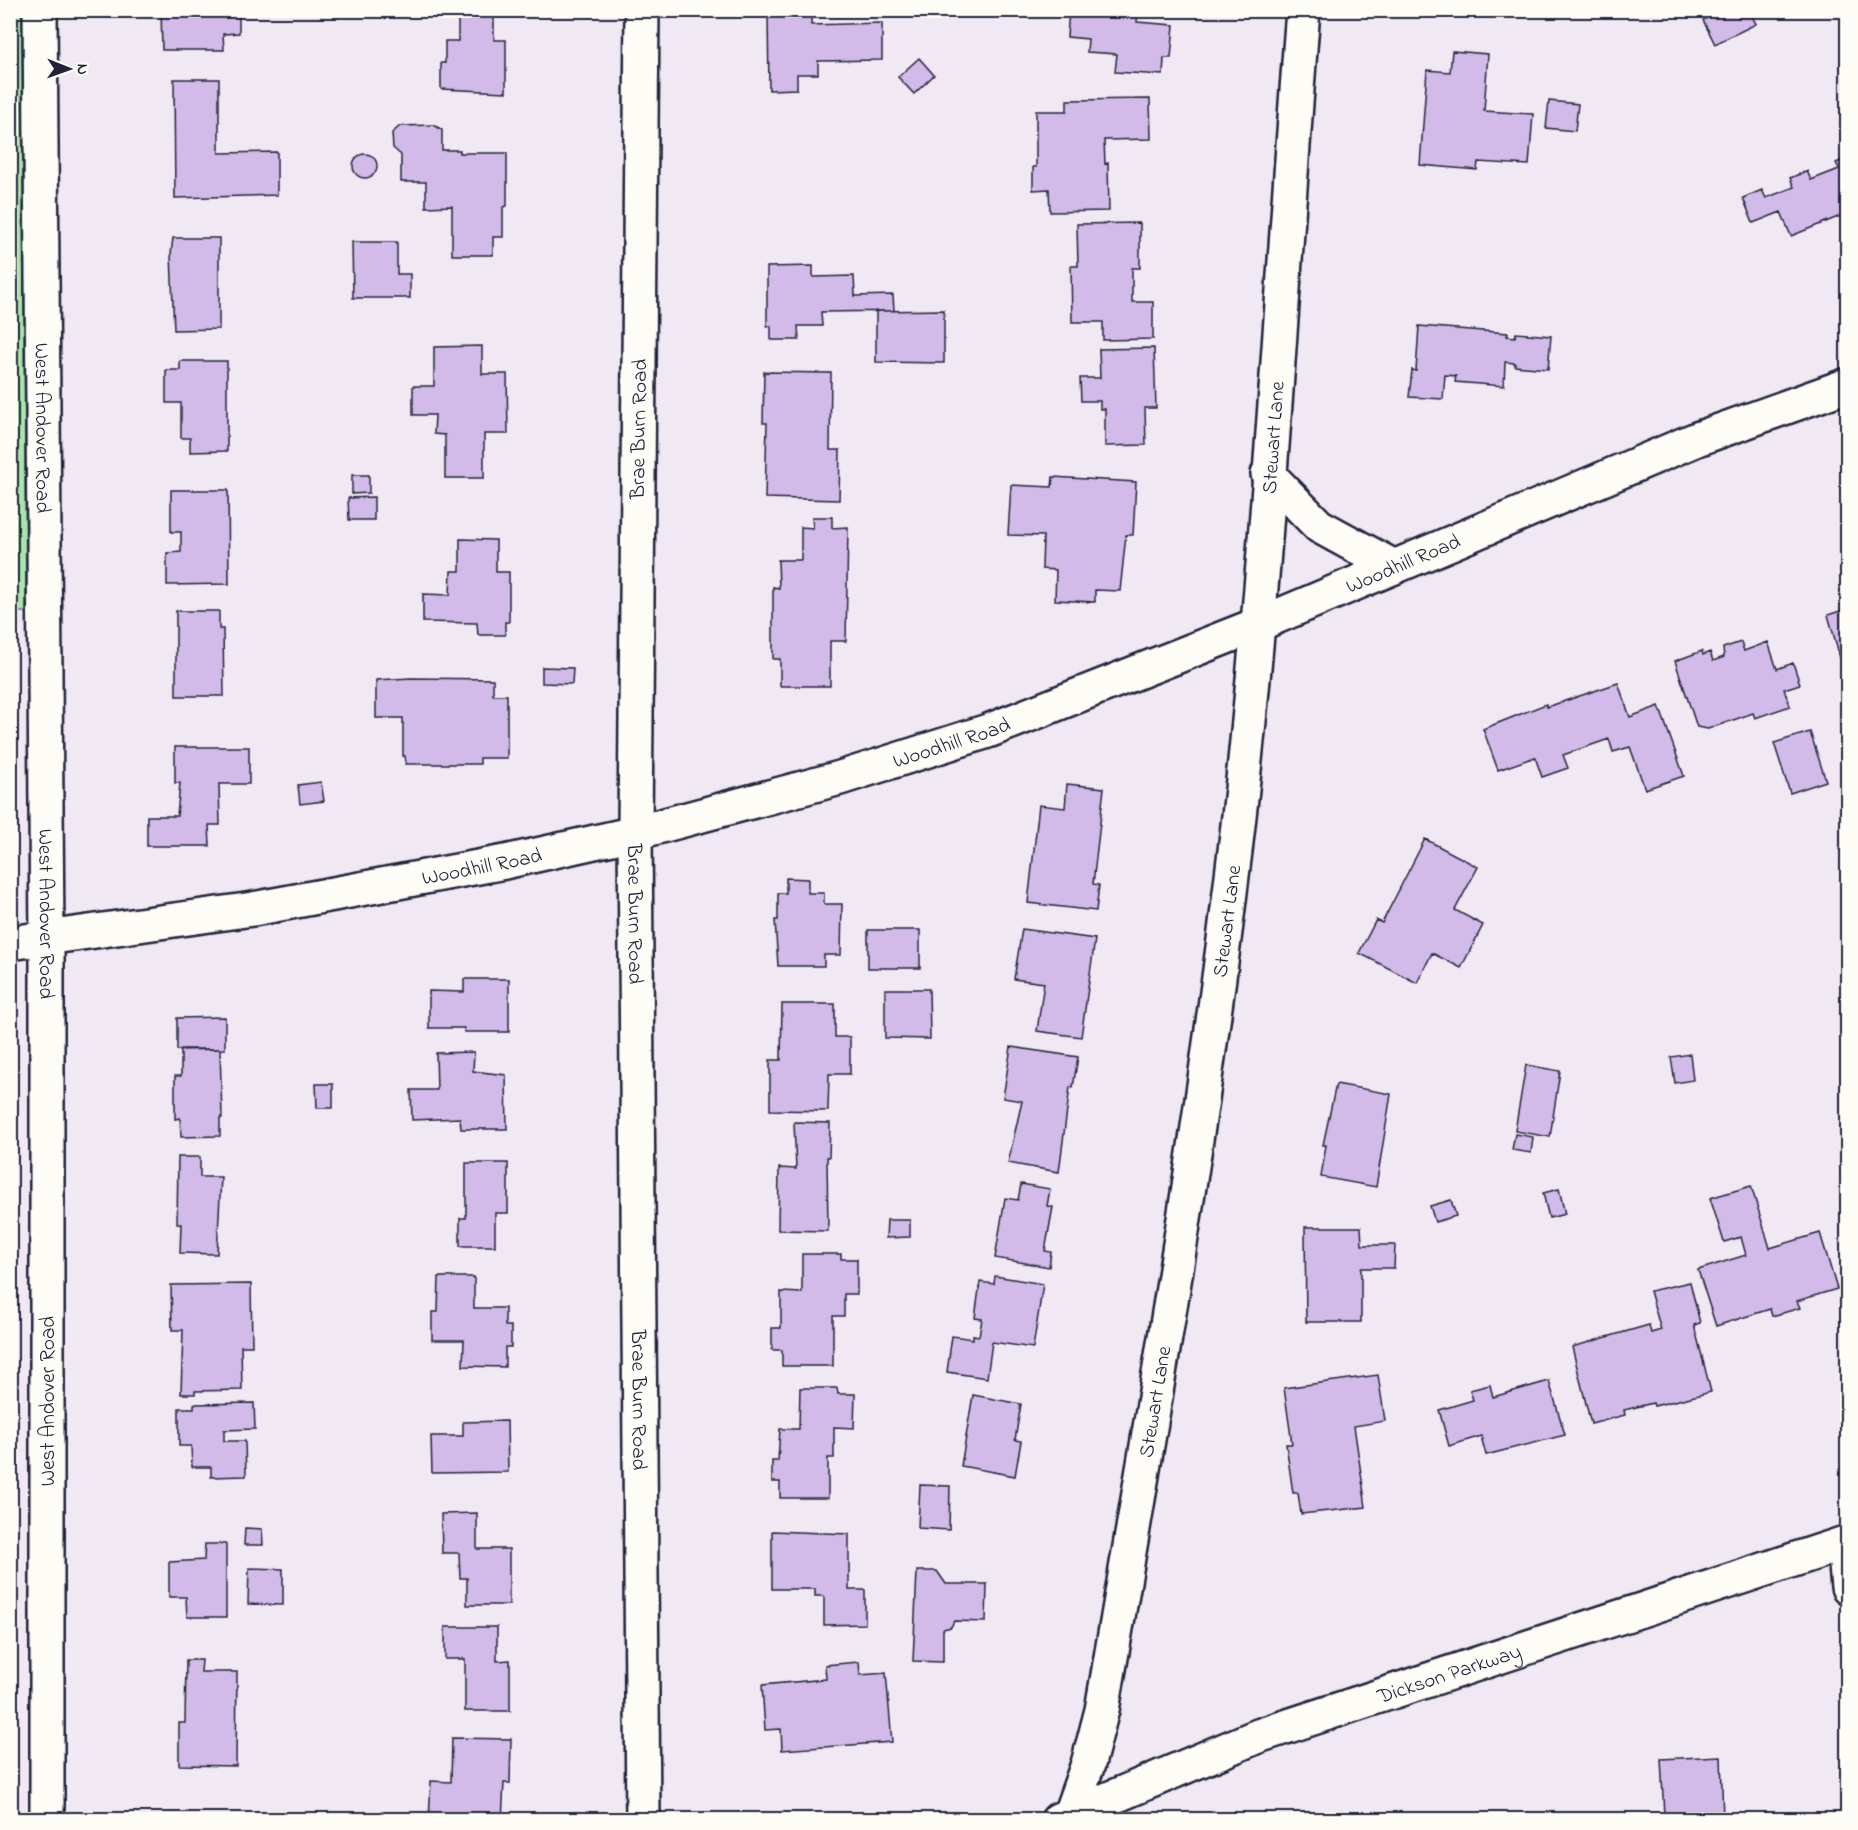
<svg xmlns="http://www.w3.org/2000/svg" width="1858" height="1830" viewBox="0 0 1858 1830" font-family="'Indie Flower',sans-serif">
<rect width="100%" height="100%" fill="#f0e8f3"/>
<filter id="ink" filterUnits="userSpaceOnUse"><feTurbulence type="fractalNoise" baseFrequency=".0167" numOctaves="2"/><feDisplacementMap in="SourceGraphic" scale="12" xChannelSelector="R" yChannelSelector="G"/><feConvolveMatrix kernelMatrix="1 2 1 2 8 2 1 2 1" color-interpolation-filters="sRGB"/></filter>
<g filter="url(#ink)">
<path fill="#a8e5ab" stroke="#658473" stroke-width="1.5" d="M 10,11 L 22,11 L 26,612 L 10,612 Z"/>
<path fill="#d2bae9" stroke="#22223b" stroke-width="1.5" d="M 161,10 L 239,10 L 239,33 L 223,34 L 224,50 L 162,50 Z
M 458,10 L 494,10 L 494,40 L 506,40 L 506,92 L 441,89 L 441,63 L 445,63 L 445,41 L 458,41 Z
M 1069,10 L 1138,10 L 1137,22 L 1174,25 L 1171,58 L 1164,58 L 1163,75 L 1115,72 L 1117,54 L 1087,52 L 1088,39 L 1067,37 Z
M 1723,10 L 1749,10 L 1756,24 L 1715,44 L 1703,20 Z
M 811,13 L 811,25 L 882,23 L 882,60 L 818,61 L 818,74 L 797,74 L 797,89 L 769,90 L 768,14 Z
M 1452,51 L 1488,54 L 1484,111 L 1533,114 L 1529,165 L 1478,162 L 1477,170 L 1420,165 L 1427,70 L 1450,72 Z
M 919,58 L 934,75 L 914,94 L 898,77 Z
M 174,79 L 219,79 L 219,153 L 277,152 L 277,195 L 175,198 Z
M 1150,99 L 1151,139 L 1104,140 L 1105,164 L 1108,163 L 1109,211 L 1050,212 L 1049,189 L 1033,190 L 1033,167 L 1036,167 L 1036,111 L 1067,111 L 1067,100 Z
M 1549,101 L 1578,104 L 1575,131 L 1546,128 Z
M 434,125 L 442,130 L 442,150 L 460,150 L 460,153 L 507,153 L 507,206 L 503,207 L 503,237 L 493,237 L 493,255 L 452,255 L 452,206 L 426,207 L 426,182 L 401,182 L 401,155 L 393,148 L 392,133 L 400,126 Z
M353 166a12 12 0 1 1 24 0a12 12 0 1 1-24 0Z
M 1848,158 L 1848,198 L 1843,200 L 1848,213 L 1791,236 L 1781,212 L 1753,223 L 1743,198 L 1762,190 L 1766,198 L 1794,187 L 1790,178 L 1807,171 L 1811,180 L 1839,169 L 1836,163 Z
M 1140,223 L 1140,268 L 1132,268 L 1132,302 L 1153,302 L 1153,339 L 1103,340 L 1103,322 L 1072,322 L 1071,266 L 1078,266 L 1077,224 Z
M 173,238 L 219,238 L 219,329 L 174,330 L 171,254 Z
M 352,242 L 397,242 L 397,274 L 410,274 L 410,298 L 353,298 Z
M 813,266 L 813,277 L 854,276 L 855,296 L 893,295 L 894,311 L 821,312 L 822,326 L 798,326 L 799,340 L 771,340 L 771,326 L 767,326 L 767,267 Z
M 944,310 L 944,363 L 876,362 L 876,311 Z
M 1419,326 L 1508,333 L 1507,336 L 1515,337 L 1516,333 L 1551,336 L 1548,369 L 1515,366 L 1515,363 L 1505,362 L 1504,386 L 1455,382 L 1456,376 L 1445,375 L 1443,399 L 1409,397 L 1412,370 L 1416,371 Z
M 482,346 L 482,374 L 507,374 L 508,434 L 484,434 L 484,478 L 445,478 L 445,435 L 434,434 L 435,415 L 413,415 L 413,386 L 434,386 L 434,347 Z
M 1154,348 L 1156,408 L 1145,408 L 1146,445 L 1105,446 L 1105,409 L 1100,409 L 1100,401 L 1081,401 L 1080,378 L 1100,378 L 1099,349 Z
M 180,361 L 227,361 L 227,451 L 190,452 L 190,438 L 181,438 L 181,403 L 166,403 L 166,370 L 180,370 Z
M 764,372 L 831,373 L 830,450 L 840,450 L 839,500 L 765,498 L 767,423 L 763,423 Z
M 352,475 L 369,475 L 369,493 L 352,494 Z
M 1053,477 L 1136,482 L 1133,535 L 1126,535 L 1120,591 L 1095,590 L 1095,602 L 1055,600 L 1056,570 L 1042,569 L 1043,536 L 1008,535 L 1011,485 L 1052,487 Z
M 171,490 L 228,490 L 229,584 L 167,585 L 167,553 L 181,552 L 181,532 L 171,532 Z
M 374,497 L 374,520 L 349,520 L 348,498 Z
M 812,517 L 832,517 L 832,528 L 848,527 L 846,641 L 830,641 L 830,686 L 780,686 L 780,659 L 773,659 L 773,587 L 779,588 L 778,560 L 801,560 L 801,527 L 813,528 Z
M 460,539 L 496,540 L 496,572 L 509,572 L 509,622 L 505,622 L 505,635 L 478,635 L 477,623 L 423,622 L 423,594 L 450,595 L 451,571 L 460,571 Z
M 1848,597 L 1848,666 L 1843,668 L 1828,615 L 1846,609 L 1843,598 Z
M 176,611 L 219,611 L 219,629 L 223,629 L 224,696 L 176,696 Z
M 1741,642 L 1744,651 L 1768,642 L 1777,669 L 1793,663 L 1800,684 L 1784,689 L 1790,706 L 1755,718 L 1753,713 L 1708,729 L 1697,727 L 1675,661 L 1702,651 L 1703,655 L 1710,652 L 1713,661 L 1724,657 L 1723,648 Z
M 542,667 L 573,668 L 572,684 L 542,683 Z
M 411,678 L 493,679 L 493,695 L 507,695 L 507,758 L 480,758 L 480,764 L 406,764 L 405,756 L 403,756 L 403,718 L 376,718 L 376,680 Z
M 1618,683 L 1630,717 L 1659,706 L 1684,776 L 1645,789 L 1630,747 L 1613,752 L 1609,739 L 1563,755 L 1568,768 L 1542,777 L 1535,757 L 1498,770 L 1483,729 L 1546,704 L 1547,707 Z
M 1810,732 L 1826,781 L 1790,793 L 1774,743 Z
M 175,747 L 249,747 L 249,784 L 219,784 L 220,825 L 209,825 L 210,846 L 147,846 L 147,816 L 177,816 L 180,783 L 175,783 Z
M 321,782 L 324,801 L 300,804 L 298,785 Z
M 1067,784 L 1104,788 L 1093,884 L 1099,885 L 1096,911 L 1028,903 L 1039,805 L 1065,808 Z
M 1425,839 L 1478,867 L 1455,910 L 1483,925 L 1461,968 L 1432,953 L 1417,983 L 1359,953 L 1376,920 L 1382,923 Z
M 786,878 L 808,879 L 808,893 L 824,893 L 824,904 L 842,904 L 841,955 L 824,955 L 824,966 L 778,966 L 775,920 L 778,920 L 778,893 L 786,893 Z
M 1022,929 L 1095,939 L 1081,1037 L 1037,1031 L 1044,983 L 1014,979 Z
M 868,930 L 920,930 L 920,968 L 868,968 Z
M 464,979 L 509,979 L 509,1032 L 464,1032 L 464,1028 L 429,1028 L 429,991 L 464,992 Z
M 885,989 L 929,989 L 930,1039 L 885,1038 Z
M 782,1004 L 835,1004 L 835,1037 L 850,1037 L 850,1074 L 829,1074 L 828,1111 L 770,1110 L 770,1060 L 781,1060 Z
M 225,1017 L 225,1049 L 177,1050 L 177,1018 Z
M 1011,1047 L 1078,1057 L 1073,1087 L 1070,1087 L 1059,1172 L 1008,1163 L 1022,1101 L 1003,1098 Z
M 181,1049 L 220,1049 L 222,1118 L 220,1118 L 220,1136 L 181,1137 L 180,1118 L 175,1119 L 175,1076 L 181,1076 Z
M 474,1052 L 473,1071 L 506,1075 L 507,1129 L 461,1129 L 460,1118 L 412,1120 L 411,1090 L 437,1090 L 436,1053 Z
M 1690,1054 L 1693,1080 L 1675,1083 L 1671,1057 Z
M 1526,1065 L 1560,1071 L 1550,1137 L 1515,1131 Z
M 316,1084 L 333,1084 L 333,1108 L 317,1108 Z
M 1336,1084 L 1391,1094 L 1376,1187 L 1321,1177 L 1326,1145 L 1323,1145 Z
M 794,1122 L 830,1123 L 829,1157 L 827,1157 L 828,1231 L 778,1230 L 779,1168 L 796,1169 Z
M 1515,1134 L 1533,1137 L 1531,1153 L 1512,1150 Z
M 178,1157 L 200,1157 L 200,1177 L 221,1177 L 217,1254 L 180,1253 L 181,1224 L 177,1224 Z
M 466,1163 L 508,1163 L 508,1213 L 495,1213 L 495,1246 L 460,1246 L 460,1218 L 466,1218 Z
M 1021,1184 L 1050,1189 L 1047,1206 L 1053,1207 L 1045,1251 L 1051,1252 L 1049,1267 L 995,1258 L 1005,1198 L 1018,1200 Z
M 1751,1186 L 1770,1248 L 1820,1233 L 1837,1289 L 1797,1301 L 1800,1308 L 1772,1316 L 1770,1309 L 1716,1326 L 1698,1270 L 1746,1255 L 1741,1237 L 1724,1242 L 1710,1198 Z
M 1559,1189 L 1565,1214 L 1549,1218 L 1543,1193 Z
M 1451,1200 L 1456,1216 L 1435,1222 L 1430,1206 Z
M 887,1220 L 910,1220 L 910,1237 L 886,1238 Z
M 1305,1227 L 1361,1227 L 1362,1245 L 1395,1245 L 1394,1268 L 1361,1268 L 1361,1322 L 1306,1322 Z
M 802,1254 L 841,1254 L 841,1259 L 857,1259 L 857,1294 L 844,1294 L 844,1316 L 833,1316 L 833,1366 L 782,1366 L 782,1350 L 772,1350 L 772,1328 L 781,1328 L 781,1292 L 802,1293 Z
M 995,1276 L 1043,1284 L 1033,1348 L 992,1342 L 987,1378 L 947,1372 L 952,1336 L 973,1339 L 973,1335 L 979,1336 L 982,1319 L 975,1318 L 980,1282 L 994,1284 Z
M 439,1277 L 474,1277 L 474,1308 L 505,1308 L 505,1326 L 511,1326 L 511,1347 L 505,1347 L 505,1367 L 463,1366 L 464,1340 L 432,1340 L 432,1312 L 438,1312 Z
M 1690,1282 L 1700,1323 L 1694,1325 L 1711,1392 L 1654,1406 L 1653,1403 L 1624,1410 L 1625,1415 L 1591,1424 L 1572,1347 L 1649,1325 L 1651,1333 L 1661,1330 L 1650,1291 Z
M 251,1284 L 252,1346 L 241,1346 L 242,1390 L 195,1391 L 195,1394 L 181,1394 L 183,1330 L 172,1330 L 171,1285 Z
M 1378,1375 L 1385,1421 L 1354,1426 L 1366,1507 L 1301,1514 L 1298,1493 L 1293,1493 L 1286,1444 L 1292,1444 L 1284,1388 Z
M 1549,1381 L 1565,1435 L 1486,1455 L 1481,1436 L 1449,1446 L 1439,1410 L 1473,1400 L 1470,1390 L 1490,1385 L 1493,1397 Z
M 800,1388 L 837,1388 L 838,1394 L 855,1394 L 854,1428 L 834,1427 L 834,1458 L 828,1458 L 828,1498 L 780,1498 L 780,1482 L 772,1482 L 772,1461 L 778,1461 L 780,1429 L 799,1429 Z
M 973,1395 L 1021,1404 L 1015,1440 L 1021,1441 L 1015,1476 L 961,1466 Z
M 254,1403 L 255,1429 L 224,1430 L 224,1441 L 245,1441 L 246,1476 L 211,1477 L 211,1467 L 192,1467 L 191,1446 L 179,1446 L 179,1408 L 194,1408 L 194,1404 Z
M 507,1421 L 508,1472 L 432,1473 L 431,1436 L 463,1436 L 463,1422 Z
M 920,1485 L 950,1486 L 949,1530 L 918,1528 Z
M 477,1513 L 477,1549 L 509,1549 L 509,1605 L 467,1605 L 467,1578 L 460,1578 L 459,1553 L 442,1553 L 441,1514 Z
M 245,1528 L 262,1529 L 263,1545 L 244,1545 Z
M 772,1531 L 849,1534 L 849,1590 L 865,1590 L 865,1624 L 824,1625 L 824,1596 L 815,1596 L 815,1589 L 772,1589 Z
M 205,1544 L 226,1544 L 226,1617 L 187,1617 L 186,1597 L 169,1597 L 169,1562 L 204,1560 Z
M 249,1568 L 283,1569 L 283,1605 L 248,1604 Z
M 917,1571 L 937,1571 L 946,1584 L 987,1584 L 986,1622 L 954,1621 L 951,1627 L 943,1629 L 943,1662 L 913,1661 Z
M 445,1627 L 497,1627 L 497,1661 L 510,1660 L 510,1711 L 465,1711 L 465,1659 L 445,1659 Z
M 186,1660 L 202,1660 L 201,1672 L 237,1672 L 236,1766 L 179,1765 L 179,1723 L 185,1723 Z
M 859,1662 L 860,1675 L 886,1673 L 892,1742 L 782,1750 L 781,1729 L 765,1730 L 762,1685 L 826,1679 L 825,1665 Z
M 452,1738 L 511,1739 L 510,1783 L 504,1783 L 502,1820 L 429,1820 L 431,1781 L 451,1782 Z
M 1721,1756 L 1723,1820 L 1667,1820 L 1664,1815 L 1661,1759 Z"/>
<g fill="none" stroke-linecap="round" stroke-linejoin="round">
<defs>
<g id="minor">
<path id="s1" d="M 40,10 L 47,940 L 47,1820"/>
<path id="s2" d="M 642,10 L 635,833 L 643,1820"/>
<path d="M 1268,474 L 1319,526 L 1394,567"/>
<path id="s3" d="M 10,943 L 253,909 L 505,862 L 635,833 L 840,778 L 988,731 L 1259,624 L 1697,439 L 1848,385"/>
<path d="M 1844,1544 L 1848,1587"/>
<path id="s4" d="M 1058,1820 L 1258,1736 L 1848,1542"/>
<path id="s5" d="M 1068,1820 L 1088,1764 L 1102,1710 C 1151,1424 1201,1139 1235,851 C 1268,572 1281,291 1303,10"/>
</g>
</defs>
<use href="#minor" stroke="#22223b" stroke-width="38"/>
<use href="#minor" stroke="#fdfcf7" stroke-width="33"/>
</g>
</g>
<g text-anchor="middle" stroke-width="4.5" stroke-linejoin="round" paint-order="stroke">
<g font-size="21" fill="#22223b" stroke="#fdfcf7">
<text dy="7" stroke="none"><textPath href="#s1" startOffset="418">West Andover Road</textPath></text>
<text transform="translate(638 429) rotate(-89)" y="7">Brae Burn Road</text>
<text dy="7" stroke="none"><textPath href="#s5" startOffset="1400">Stewart Lane</textPath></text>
<text dy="7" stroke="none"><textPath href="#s3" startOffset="1450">Woodhill Road</textPath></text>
<text dy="7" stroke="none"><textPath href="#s3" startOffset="964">Woodhill Road</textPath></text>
<text dy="7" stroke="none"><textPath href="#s3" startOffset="478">Woodhill Road</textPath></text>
<text dy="7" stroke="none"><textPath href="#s1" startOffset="904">West Andover Road</textPath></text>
<text dy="7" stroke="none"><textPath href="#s2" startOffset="904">Brae Burn Road</textPath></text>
<text dy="7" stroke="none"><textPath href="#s5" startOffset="914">Stewart Lane</textPath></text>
<text transform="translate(47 1401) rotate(-90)" y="7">West Andover Road</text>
<text dy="7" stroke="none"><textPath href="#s2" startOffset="1390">Brae Burn Road</textPath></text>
<text dy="7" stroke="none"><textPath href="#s5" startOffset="428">Stewart Lane</textPath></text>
<text dy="7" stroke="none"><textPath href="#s4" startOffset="418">Dickson Parkway</textPath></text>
</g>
</g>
<rect width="1858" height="1830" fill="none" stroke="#fdfcf7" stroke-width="36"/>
<rect x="18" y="18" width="1822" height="1794" fill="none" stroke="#22223b" stroke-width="2" filter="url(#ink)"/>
<g transform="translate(69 69) rotate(91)" stroke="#fdfcf7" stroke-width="4.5" paint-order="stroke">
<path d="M0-4.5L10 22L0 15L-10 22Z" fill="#22223b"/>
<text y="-9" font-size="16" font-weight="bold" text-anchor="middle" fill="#22223b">N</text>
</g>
</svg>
